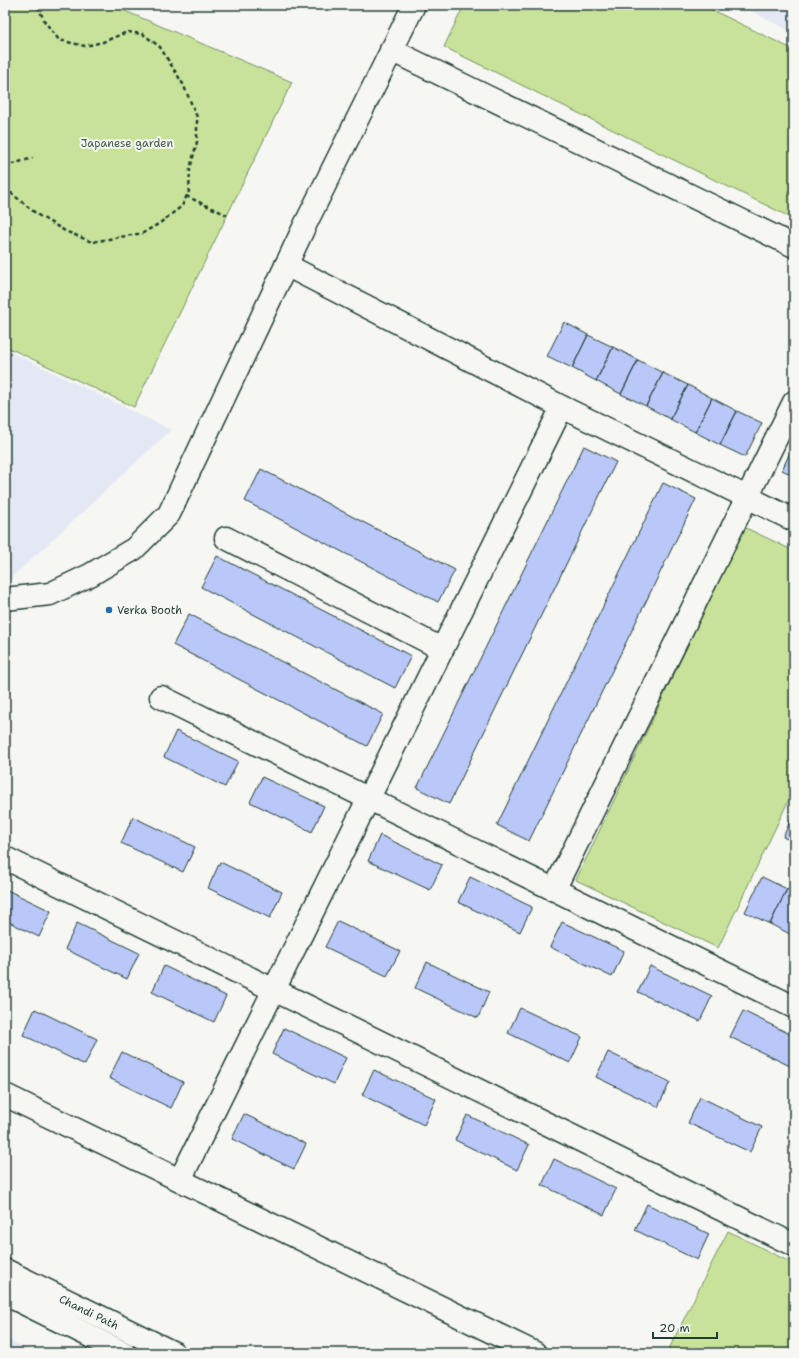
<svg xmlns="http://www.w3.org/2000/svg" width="799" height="1358" viewBox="0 0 799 1358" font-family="'Shantell Sans',sans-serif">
<rect width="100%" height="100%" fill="#f6f6f2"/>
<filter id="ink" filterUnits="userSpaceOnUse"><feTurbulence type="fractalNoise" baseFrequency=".025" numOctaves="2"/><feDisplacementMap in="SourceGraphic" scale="8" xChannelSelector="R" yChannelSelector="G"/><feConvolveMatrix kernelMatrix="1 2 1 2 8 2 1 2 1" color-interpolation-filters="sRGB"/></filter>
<g filter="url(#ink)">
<path fill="#e4e8f4" d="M 739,5 L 794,5 L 794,33 Z
M 5,349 L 171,430 L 10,579 L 5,577 Z
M 5,1338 L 35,1353 L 5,1353 Z"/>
<path fill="#c8e399" stroke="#749066" d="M 5,5 L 111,5 L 292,82 L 134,407 L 5,346 Z
M 464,5 L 702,5 L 794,50 L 794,219 L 444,47 Z
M 744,527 L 794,551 L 794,789 L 718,948 L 576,880 Z
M 728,1231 L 794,1264 L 794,1353 L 667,1353 Z"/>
<path fill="#bac8f9" stroke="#1f3d34" d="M 564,322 L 588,335 L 572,368 L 547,356 Z
M 588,335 L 613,347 L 596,381 L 572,368 Z
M 613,347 L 638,360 L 621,394 L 596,381 Z
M 638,360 L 663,373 L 646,406 L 621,394 Z
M 663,373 L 688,385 L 670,419 L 646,406 Z
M 688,385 L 712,398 L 695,432 L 670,419 Z
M 712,398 L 737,411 L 720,445 L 695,432 Z
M 737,411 L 762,423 L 745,457 L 720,445 Z
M 794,444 L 794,476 L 782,470 Z
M 584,446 L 616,462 L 449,804 L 417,788 Z
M 261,469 L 455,570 L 438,602 L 245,501 Z
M 663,483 L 696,499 L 529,841 L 497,825 Z
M 217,556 L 411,656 L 395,688 L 201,587 Z
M 189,614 L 383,714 L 367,746 L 173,645 Z
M 176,731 L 238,761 L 225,787 L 164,757 Z
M 262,777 L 324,806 L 312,832 L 250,802 Z
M 794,813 L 794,842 L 783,837 Z
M 133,817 L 195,847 L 183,872 L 121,843 Z
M 380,835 L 442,865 L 430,890 L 368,861 Z
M 220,862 L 282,892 L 270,918 L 208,888 Z
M 470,877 L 532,907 L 520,932 L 458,902 Z
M 762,877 L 787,889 L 770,924 L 745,912 Z
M 5,889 L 51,911 L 39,937 L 5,920 Z
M 787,889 L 794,893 L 794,936 L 770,924 Z
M 338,921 L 400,951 L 387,976 L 325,947 Z
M 562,922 L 624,951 L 612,977 L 550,947 Z
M 77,923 L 139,953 L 127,979 L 65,949 Z
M 427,962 L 489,992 L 478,1018 L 415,988 Z
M 164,966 L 226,996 L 214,1022 L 152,992 Z
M 650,966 L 712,996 L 700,1021 L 638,992 Z
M 520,1008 L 582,1037 L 570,1063 L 508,1033 Z
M 35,1009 L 97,1039 L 85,1065 L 23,1035 Z
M 743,1011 L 794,1036 L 794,1063 L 792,1067 L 730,1037 Z
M 284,1028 L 346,1058 L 334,1084 L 272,1054 Z
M 122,1052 L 183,1082 L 171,1108 L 109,1078 Z
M 608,1052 L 670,1082 L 658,1107 L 596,1077 Z
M 374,1070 L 436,1099 L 424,1125 L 362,1095 Z
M 700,1097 L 762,1127 L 750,1152 L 688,1123 Z
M 244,1114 L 306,1144 L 294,1169 L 232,1139 Z
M 467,1115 L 529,1145 L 517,1170 L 455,1140 Z
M 554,1159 L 616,1189 L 604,1215 L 542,1185 Z
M 647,1204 L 709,1234 L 697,1260 L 635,1230 Z"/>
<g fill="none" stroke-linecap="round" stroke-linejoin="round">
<defs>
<path id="minor" d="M 286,265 L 562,407 L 794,520
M 226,538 L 442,649
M 161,697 L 794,1007
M 5,858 L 794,1245
M 554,890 L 794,402
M 5,1095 L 535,1353
M 180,1180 L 562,407"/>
<path id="tertiary" d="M 391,50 L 794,246
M 5,599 L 50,594 L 90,575 L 134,549 L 169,514 L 306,223 L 414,5"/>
<path id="secondary" d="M 5,1270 L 174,1353
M 5,1294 L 124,1353"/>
</defs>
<use href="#minor" stroke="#1f3d34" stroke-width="25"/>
<use href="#tertiary" stroke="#1f3d34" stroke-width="25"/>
<use href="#secondary" stroke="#1f3d34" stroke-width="25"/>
<path stroke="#1f3d34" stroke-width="2.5" stroke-dasharray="4 3" stroke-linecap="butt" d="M 5,166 L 33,158
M 5,188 L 38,215 L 65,231 L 92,242 L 143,233 L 160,223 L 182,206 L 189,191 L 190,169 L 197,142 L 197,117 L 183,84 L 160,47 L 143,34 L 127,32 L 103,42 L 85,46 L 59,40 L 45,22 L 37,5
M 186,196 L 227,215"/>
<use href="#minor" stroke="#f6f6f2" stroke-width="22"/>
<use href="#tertiary" stroke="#f6f6f2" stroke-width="22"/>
<use href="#secondary" stroke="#f6f6f2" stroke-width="22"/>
</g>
</g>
<circle fill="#1f6fb2" stroke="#f6f6f2" stroke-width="1.5" cx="109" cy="610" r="4"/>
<g text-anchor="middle" stroke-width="4" stroke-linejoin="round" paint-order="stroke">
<g font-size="11" fill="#415e48" stroke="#f6f6f2">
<text x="127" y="147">Japanese garden</text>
</g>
<g font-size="11" fill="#1f3d34" stroke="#f6f6f2" text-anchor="start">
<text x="117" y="614">Verka Booth</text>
</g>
<g font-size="11" fill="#1f3d34" stroke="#f6f6f2">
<text transform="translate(89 1312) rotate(26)" y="4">Chandi Path</text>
</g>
</g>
<rect width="799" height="1358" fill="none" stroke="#f6f6f2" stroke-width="20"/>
<rect x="10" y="10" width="779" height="1338" fill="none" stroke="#1f3d34" stroke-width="1.5" filter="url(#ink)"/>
<path d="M653 1332v6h64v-6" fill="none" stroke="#1f3d34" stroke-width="2"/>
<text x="659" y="1332" font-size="12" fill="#1f3d34" stroke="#f6f6f2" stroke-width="3" paint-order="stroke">20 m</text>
</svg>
